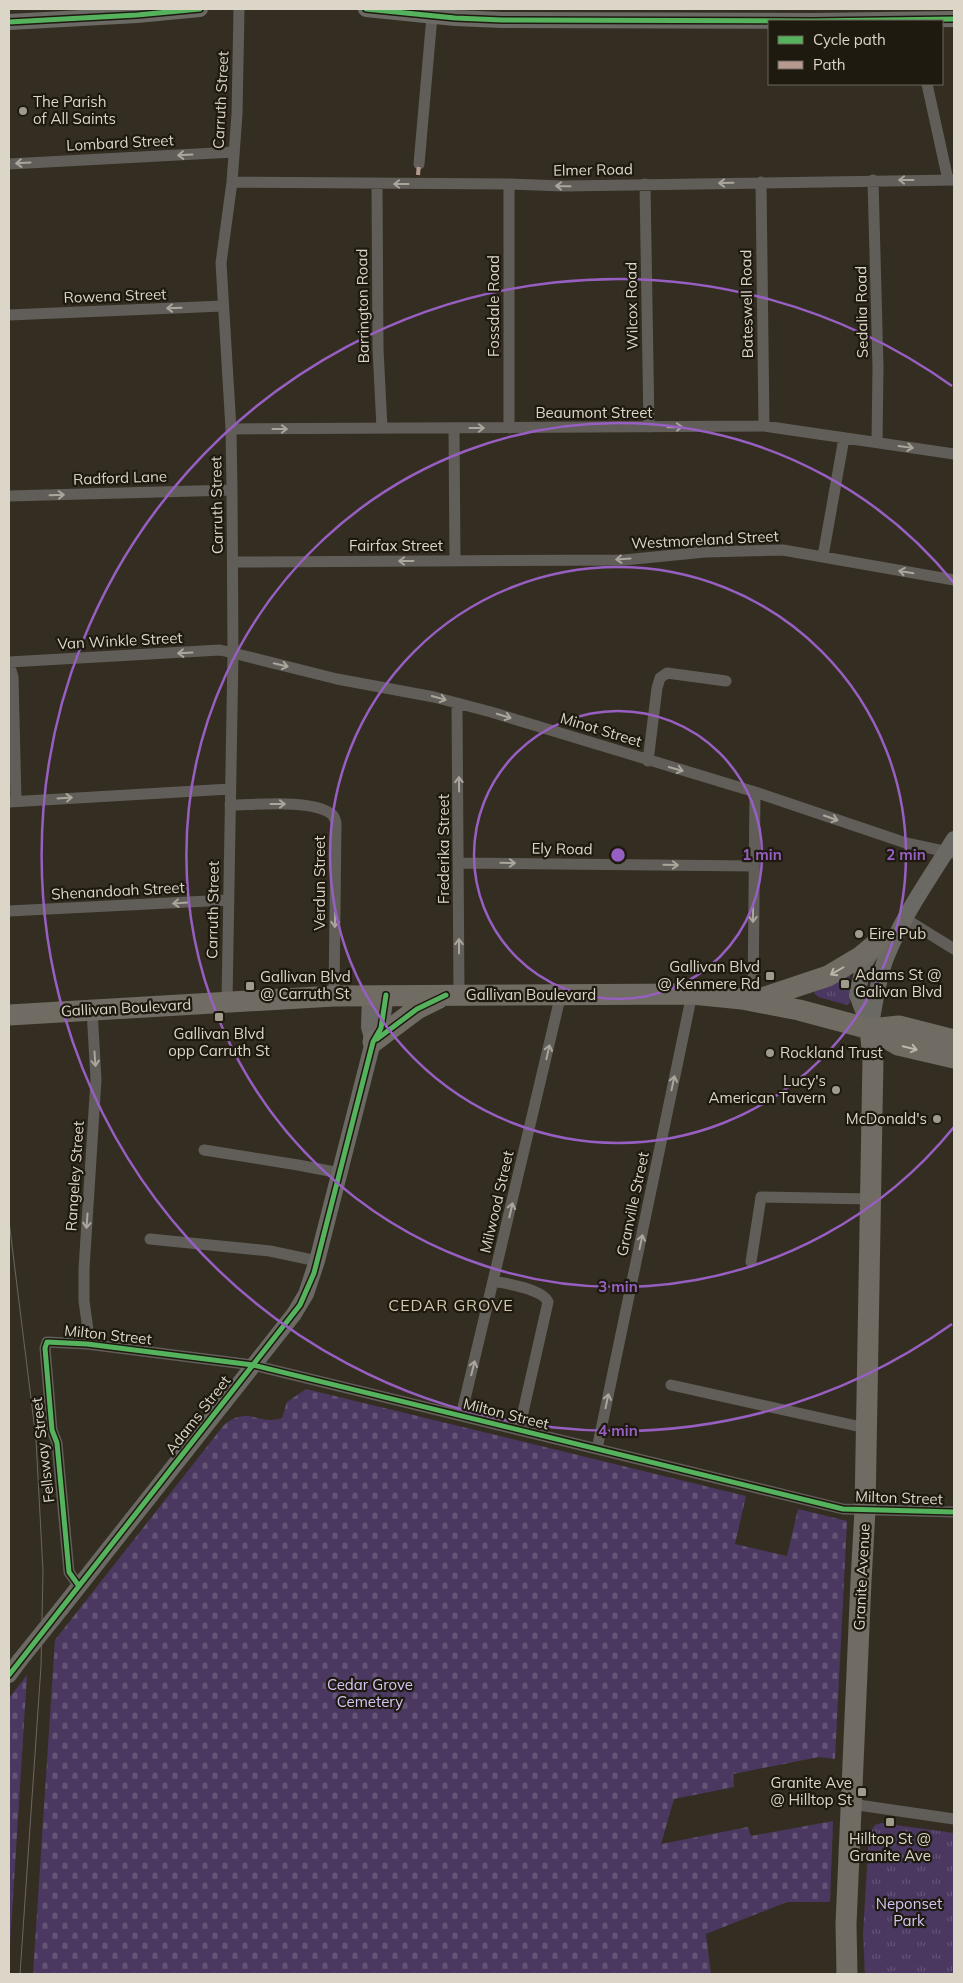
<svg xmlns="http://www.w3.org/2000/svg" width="963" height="1983" viewBox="0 0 963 1983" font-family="Mulish,sans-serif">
<defs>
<pattern id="grass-tufts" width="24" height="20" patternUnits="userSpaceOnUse" patternTransform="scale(1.25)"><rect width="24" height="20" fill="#4a3861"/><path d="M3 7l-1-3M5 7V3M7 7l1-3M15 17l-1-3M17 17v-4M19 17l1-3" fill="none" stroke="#645476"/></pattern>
<pattern id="cemetery-stones" width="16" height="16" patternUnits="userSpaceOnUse" patternTransform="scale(1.25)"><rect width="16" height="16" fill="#4a3861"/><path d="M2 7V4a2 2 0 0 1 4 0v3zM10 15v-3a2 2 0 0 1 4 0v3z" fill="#645476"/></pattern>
</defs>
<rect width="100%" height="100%" fill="#342e22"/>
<path fill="url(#grass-tufts)" d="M 850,973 L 850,1003 L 847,1005 L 818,997 L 814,993 L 815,990 Z
M 881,1823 L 954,1833 L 954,1974 L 865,1974 L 863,1934 L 869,1833 L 875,1825 Z"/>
<path fill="url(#cemetery-stones)" d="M 306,1389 L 746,1496 L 735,1544 L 787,1556 L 798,1509 L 847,1521 L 835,1759 L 819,1757 L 733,1774 L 734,1787 L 674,1799 L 661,1844 L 748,1827 L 751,1836 L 833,1821 L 830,1902 L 787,1902 L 706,1934 L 711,1974 L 33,1974 L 55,1640 L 224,1425 C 249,1405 258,1426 282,1418 L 287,1402 Z
M 27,1675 L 9,1961 L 9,1698 Z"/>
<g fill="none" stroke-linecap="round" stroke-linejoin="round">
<path stroke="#615e59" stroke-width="11" d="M 927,84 L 948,180
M 9,164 L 234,152
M 419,164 L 432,16
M 873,180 L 878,367 L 877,442
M 232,182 L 509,184 L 564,186 L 954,180
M 761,182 L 764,426
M 377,184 L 378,349 L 382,428
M 509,184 L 509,428
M 645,184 L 649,427
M 9,315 L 223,306
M 454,428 L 455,561
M 231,429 L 764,426 L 954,454
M 9,496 L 232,490
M 823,556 L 844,438
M 233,562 L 624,560 L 705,552 L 783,550 L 954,580
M 9,662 L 220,650 L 233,653 L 337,679 L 434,697 L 491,712 L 755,792 L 906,843 L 953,853
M 9,663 L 13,677 L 16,801
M 457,703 L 459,995
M 648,761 L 657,688 L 660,678 L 667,673 L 726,681
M 9,802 L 230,789
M 230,805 C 254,805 310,799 330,813 C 334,815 335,819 336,823 L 334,996
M 460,863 L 754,866
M 9,911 L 228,900
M 904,918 L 954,949
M 753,1001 L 755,792
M 227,1002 L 233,653 L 232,490 L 231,429 L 221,263 L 232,182 L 237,114 L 239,9
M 204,1150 L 298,1165 L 340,1173
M 150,1239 L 270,1251 L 317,1261
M 751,1262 L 761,1197 L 871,1199
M 494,1281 C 508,1284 543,1289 548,1302 L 519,1430
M 87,1344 L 88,1330 L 84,1301 L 84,1269 L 96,1080 L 92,1010
M 671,1385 L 866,1428
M 461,1416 L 561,994
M 597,1449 L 692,994
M 79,1586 L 69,1572 L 57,1443 L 52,1430 L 45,1348 L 47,1342 L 87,1344 L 253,1365 L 843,1509 L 954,1512
M 851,1804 L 954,1819"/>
<path stroke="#6b6963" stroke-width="16" d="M 366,9 L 455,18 L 502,20 L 813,21 L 954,19
M 9,22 L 137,15 L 200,9
M 370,996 L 369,1027 L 373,1042
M 870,1029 C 875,1006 877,981 886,958 C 903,915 930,878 954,839
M 870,1029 L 857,995 L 864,964 L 873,950
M 61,1609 L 294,1314 L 306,1294 L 317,1261 L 373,1042 L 381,1028 L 386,995
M 9,1675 L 20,1660"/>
<path stroke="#706b63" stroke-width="21" d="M 756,1000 L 828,976 L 860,957 L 877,943
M 9,1015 L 334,996 L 692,994 L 742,999 L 799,1010 L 870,1029 L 898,1045 L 954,1058
M 870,1029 L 899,1026 L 954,1040
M 373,1042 L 417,1009 L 439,998
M 847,1974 L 846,1924 L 861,1581 L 865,1510 L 873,1058 L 870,1029"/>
<path stroke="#6a6760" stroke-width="1" d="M 9,1221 L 36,1439 L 43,1571 L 41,1666 L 20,1974"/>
<path stroke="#6b6963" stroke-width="16" d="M 20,1660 L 61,1609"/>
<path stroke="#b69a8f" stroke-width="4" stroke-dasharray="8 4" stroke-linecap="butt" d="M 418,175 L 419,164"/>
<defs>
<path id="cycleway" d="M 366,9 L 455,18 L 502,20 L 813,21 L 954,19
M 9,22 L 137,15 L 200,9
M 377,1039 L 417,1009 L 446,995
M 79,1586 L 69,1572 L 57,1443 L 52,1430 L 45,1348 L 47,1342 L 87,1344 L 253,1365 L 843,1509 L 954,1512
M 9,1675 L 300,1305 L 314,1273 L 373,1042 L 381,1028 L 386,995"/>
</defs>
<use href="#cycleway" stroke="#1e1a10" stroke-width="8"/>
<use href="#cycleway" stroke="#56b35d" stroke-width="5"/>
</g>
<defs><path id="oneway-shaft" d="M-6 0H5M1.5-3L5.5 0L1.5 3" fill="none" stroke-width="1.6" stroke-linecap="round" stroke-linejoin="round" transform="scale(1.25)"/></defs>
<g stroke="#aba69c">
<use href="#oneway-shaft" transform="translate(185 155) rotate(177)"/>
<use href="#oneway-shaft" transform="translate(23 163) rotate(177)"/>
<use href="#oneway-shaft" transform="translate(906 180) rotate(180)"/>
<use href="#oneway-shaft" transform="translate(726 183) rotate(179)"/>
<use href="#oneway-shaft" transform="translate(401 184) rotate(180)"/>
<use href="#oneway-shaft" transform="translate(563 186) rotate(-179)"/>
<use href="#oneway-shaft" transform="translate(174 308) rotate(178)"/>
<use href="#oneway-shaft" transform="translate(675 427) rotate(-1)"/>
<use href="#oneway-shaft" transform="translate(477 428)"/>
<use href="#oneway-shaft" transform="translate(280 429)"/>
<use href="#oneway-shaft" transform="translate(906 447) rotate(8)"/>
<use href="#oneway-shaft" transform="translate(57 495) rotate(-2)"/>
<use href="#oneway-shaft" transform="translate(623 559) rotate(176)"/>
<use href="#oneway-shaft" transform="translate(406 561) rotate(-180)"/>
<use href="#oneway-shaft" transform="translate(906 572) rotate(-170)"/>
<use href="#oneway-shaft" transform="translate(185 653) rotate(177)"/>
<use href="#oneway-shaft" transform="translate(281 665) rotate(14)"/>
<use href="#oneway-shaft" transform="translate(439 698) rotate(15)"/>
<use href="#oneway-shaft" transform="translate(504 716) rotate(17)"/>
<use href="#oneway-shaft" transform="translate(676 769) rotate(16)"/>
<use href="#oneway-shaft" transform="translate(459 784) rotate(-91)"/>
<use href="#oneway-shaft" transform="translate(65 798) rotate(-4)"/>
<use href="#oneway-shaft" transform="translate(278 804)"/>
<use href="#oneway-shaft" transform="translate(831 818) rotate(19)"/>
<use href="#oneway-shaft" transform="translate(508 863) rotate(1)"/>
<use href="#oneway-shaft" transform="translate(671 865) rotate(1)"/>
<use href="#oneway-shaft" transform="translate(180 903) rotate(176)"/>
<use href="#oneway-shaft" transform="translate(753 915) rotate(90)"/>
<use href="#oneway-shaft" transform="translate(335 920) rotate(91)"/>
<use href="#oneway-shaft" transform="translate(459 946) rotate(-90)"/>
<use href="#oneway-shaft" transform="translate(548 1052) rotate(-77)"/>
<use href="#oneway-shaft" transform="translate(95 1059) rotate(86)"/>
<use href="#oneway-shaft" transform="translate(673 1083) rotate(-78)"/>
<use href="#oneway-shaft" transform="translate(511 1210) rotate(-77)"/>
<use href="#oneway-shaft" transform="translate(87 1221) rotate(94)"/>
<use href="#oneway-shaft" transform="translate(641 1242) rotate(-78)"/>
<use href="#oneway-shaft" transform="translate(473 1368) rotate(-76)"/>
<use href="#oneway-shaft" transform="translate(607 1401) rotate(-78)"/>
</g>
<g stroke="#bcb6aa">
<use href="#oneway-shaft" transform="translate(837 971) rotate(150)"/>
<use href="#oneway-shaft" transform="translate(910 1048) rotate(14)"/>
</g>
<g fill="none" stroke="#985fc2" stroke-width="2.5">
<circle cx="618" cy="855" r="144"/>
<circle cx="618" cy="855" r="288"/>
<path d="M954 1127A432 432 0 1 1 954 583"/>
<path d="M952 1324A576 576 0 1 1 952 386"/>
</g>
<g fill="#a19b8e" stroke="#1e1a10" stroke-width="2">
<circle cx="23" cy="111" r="5"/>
<circle cx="859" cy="934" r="5"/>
<rect x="765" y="971" width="10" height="10" rx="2.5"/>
<rect x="840" y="979" width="10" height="10" rx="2.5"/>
<rect x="245" y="981" width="10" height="10" rx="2.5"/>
<rect x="214" y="1012" width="10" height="10" rx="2.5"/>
<circle cx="770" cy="1053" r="5"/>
<circle cx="836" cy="1090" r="5"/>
<circle cx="937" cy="1119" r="5"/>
<rect x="857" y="1787" width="10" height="10" rx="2.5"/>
<rect x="885" y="1817" width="10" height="10" rx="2.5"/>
</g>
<g text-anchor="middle" stroke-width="4.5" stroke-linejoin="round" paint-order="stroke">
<g font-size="15" fill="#dcd6c8" stroke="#1e1a10">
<text transform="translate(221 100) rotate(-87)" y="5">Carruth Street</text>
<text transform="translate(120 143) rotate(-3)" y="5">Lombard Street</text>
<text transform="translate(593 170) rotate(-1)" y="5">Elmer Road</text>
<text transform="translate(115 296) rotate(-2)" y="5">Rowena Street</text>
<text transform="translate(747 304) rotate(-91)" y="5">Bateswell Road</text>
<text transform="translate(363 306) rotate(-91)" y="5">Barrington Road</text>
<text transform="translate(494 306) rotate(-90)" y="5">Fossdale Road</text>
<text transform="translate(632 306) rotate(-91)" y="5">Wilcox Road</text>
<text transform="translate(862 312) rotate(-91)" y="5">Sedalia Road</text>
<text x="594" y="418">Beaumont Street</text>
<text transform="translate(120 478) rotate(-2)" y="5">Radford Lane</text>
<text transform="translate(217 505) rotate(-91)" y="5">Carruth Street</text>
<text transform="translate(705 540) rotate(-3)" y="5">Westmoreland Street</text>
<text x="396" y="551">Fairfax Street</text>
<text transform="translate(120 641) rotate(-3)" y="5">Van Winkle Street</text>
<text transform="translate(601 730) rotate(17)" y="5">Minot Street</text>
<text transform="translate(444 849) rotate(-90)" y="5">Frederika Street</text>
<text transform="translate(562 849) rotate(1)" y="5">Ely Road</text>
<text transform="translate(320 883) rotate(-90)" y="5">Verdun Street</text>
<text transform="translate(118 891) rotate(-3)" y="5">Shenandoah Street</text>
<text transform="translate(213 910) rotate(-89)" y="5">Carruth Street</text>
<text x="531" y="1000">Gallivan Boulevard</text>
<text transform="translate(126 1008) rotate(-3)" y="5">Gallivan Boulevard</text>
<text transform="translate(75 1176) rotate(-86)" y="5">Rangeley Street</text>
<text transform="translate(497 1202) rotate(-77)" y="5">Milwood Street</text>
<text transform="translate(633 1204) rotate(-78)" y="5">Granville Street</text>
<text transform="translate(108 1335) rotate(6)" y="5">Milton Street</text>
<text transform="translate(506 1414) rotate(14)" y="5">Milton Street</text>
<text transform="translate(198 1415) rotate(-52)" y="5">Adams Street</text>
<text transform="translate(43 1450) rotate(-97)" y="5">Fellsway Street</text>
<text transform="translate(899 1498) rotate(2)" y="5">Milton Street</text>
<text transform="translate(862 1577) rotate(-87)" y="5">Granite Avenue</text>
</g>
<g font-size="15" fill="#dcd6c8" stroke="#1e1a10" text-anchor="start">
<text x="33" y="107">The Parish<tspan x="33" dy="17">of All Saints</tspan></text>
<text x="869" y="939">Eire Pub</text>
<text x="760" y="972" text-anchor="end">Gallivan Blvd<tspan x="760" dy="17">@ Kenmere Rd</tspan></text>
<text x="855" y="980">Adams St @<tspan x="855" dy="17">Galivan Blvd</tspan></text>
<text x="260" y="982">Gallivan Blvd<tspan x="260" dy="17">@ Carruth St</tspan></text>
<text x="219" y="1039" text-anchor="middle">Gallivan Blvd<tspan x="219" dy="17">opp Carruth St</tspan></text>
<text x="780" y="1058">Rockland Trust</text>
<text x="826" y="1086" text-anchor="end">Lucy's<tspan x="826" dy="17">American Tavern</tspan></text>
<text x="927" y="1124" text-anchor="end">McDonald's</text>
<text x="852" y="1788" text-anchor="end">Granite Ave<tspan x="852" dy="17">@ Hilltop St</tspan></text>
<text x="890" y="1844" text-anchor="middle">Hilltop St @<tspan x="890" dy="17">Granite Ave</tspan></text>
</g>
<g font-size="15" fill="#d6c5f5" stroke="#1e1a10">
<text x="370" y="1690">Cedar Grove<tspan x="370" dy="17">Cemetery</tspan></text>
<text x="909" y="1909">Neponset<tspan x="909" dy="17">Park</tspan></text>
</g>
<g font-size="16" letter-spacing="1" fill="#d2c7ac" stroke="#1e1a10">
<text x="451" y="1311">CEDAR GROVE</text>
</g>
</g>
<circle cx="618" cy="855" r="8" fill="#985fc2" stroke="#1e1a10" stroke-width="2.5"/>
<g font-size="15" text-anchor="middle" font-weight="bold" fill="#985fc2" stroke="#1e1a10" stroke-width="4.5" stroke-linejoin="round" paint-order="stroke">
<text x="762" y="860">1 min</text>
<text x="906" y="860">2 min</text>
<text x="618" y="1292">3 min</text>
<text x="618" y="1436">4 min</text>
</g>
<rect width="963" height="1983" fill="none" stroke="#dcd6c8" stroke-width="20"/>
<rect x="768" y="20" width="175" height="65" fill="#1e1a10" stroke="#6a655a"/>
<rect x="778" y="36" width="25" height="8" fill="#56b35d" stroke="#6a655a"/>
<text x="813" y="45" font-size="15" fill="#dcd6c8">Cycle path</text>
<rect x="778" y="61" width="25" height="8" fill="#b69a8f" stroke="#6a655a"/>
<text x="813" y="70" font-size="15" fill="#dcd6c8">Path</text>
</svg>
